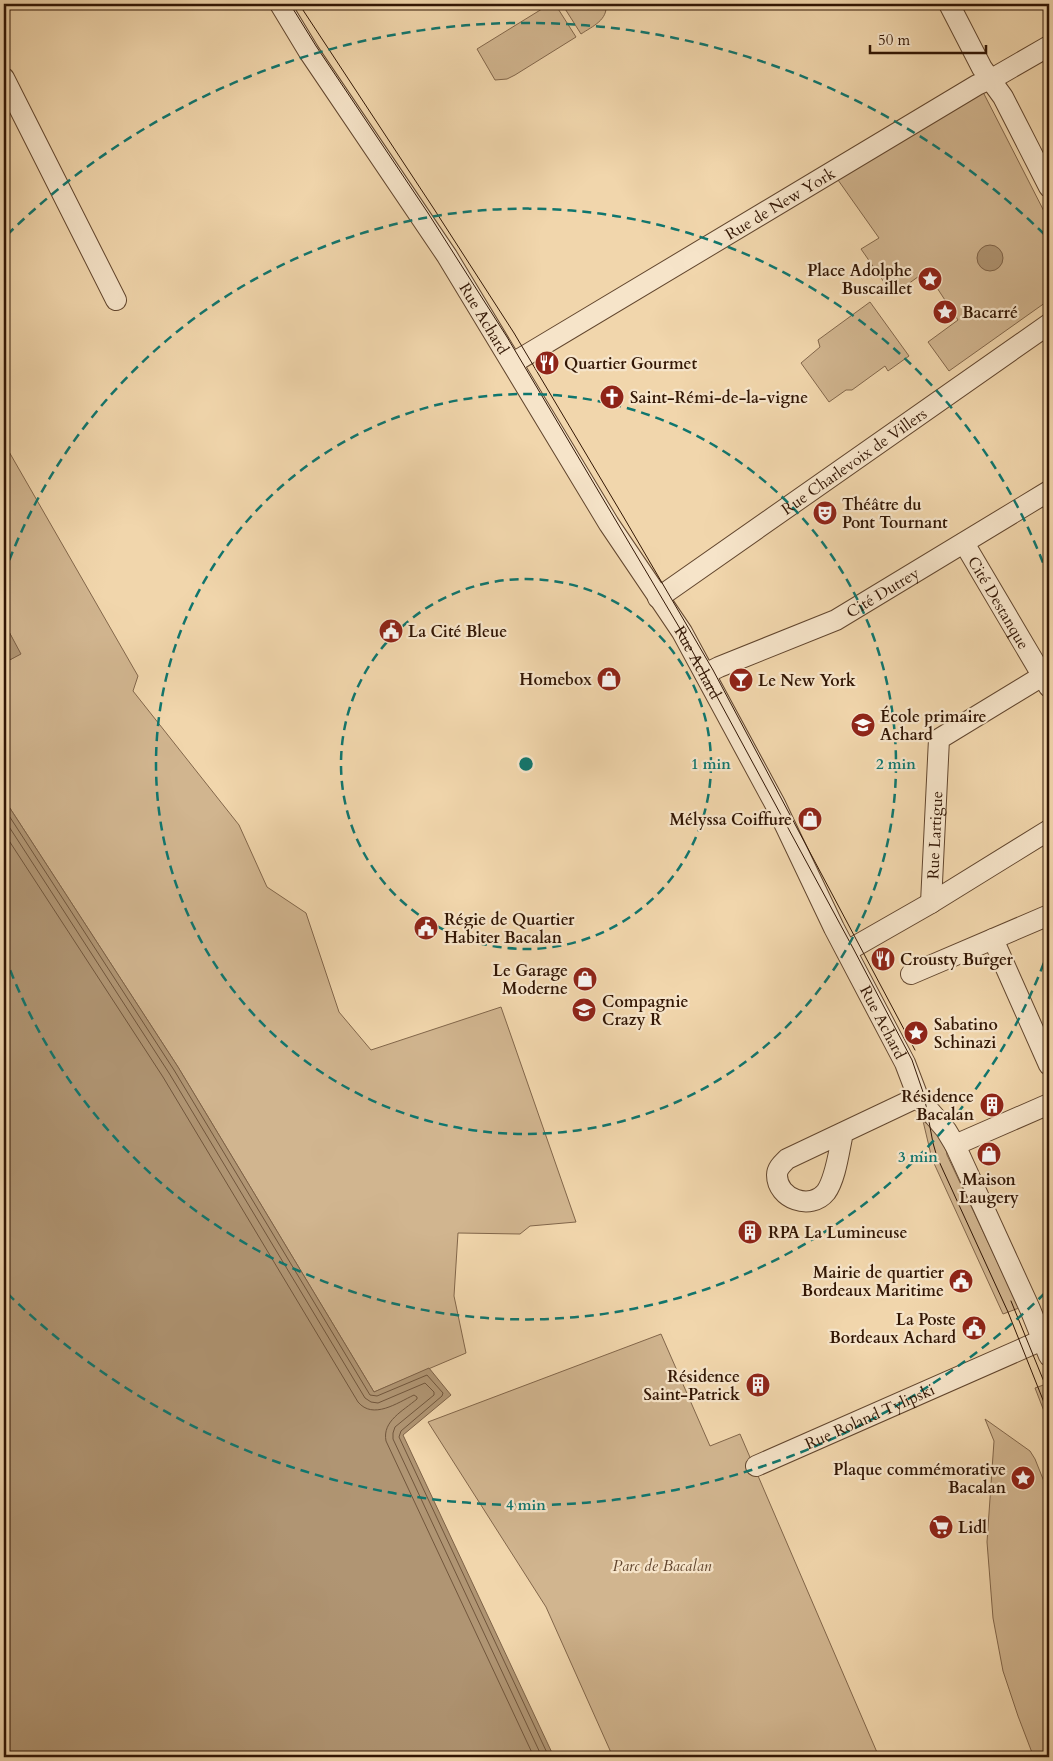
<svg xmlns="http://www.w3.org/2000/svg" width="1053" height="1761" viewBox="0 0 1053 1761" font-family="Cardo,serif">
<rect width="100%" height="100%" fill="#f1d6ac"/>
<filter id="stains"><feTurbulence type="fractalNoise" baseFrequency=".004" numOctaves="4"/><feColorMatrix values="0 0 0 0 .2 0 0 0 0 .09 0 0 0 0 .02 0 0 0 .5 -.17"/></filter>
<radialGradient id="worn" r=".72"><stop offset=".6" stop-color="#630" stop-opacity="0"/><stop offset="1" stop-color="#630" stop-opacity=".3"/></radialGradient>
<path fill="#d1b58f" stroke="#82664a" d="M 550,4 L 555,4 L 576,37 L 515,75 L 507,79 L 495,80 L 477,49 Z
M 562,4 L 606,4 C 608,20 593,26 581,34 Z
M 983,92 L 1049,221 L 1049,300 L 949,371 L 928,342 L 958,320 L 926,271 L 893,295 L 861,249 L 879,238 L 838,180 Z
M 870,302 L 909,356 L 888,371 L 885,366 L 852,390 L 846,390 L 829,402 L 801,363 L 820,347 L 818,340 Z
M 4,443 L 138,676 L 133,691 L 239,825 L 267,887 L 306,913 L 339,1012 L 371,1050 L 501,1007 L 576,1222 L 530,1226 L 520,1234 L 458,1233 L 454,1296 L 466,1353 L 374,1392 L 178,1067 L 4,799 L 4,663 L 20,654 L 7,628 L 4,630 Z
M 923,1121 L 943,1134 L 947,1155 L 1019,1308 L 1003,1314 L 932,1159 Z
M 661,1334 L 710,1446 L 740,1434 L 879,1757 L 613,1757 L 546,1607 L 428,1422 Z
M 1049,1383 L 1049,1424 L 1035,1388 Z
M 985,1419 L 1030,1451 L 1035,1459 L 1049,1494 L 1049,1757 L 1034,1757 L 1031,1750 L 1018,1716 L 1003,1671 L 993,1618 L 987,1542 L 994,1441 Z"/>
<path fill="#b09573" stroke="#7e6247" d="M977 258a13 13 0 1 1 26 0a13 13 0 1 1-26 0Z
M 7,628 L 21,654 L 4,663 L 4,630 Z
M 4,799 L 178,1067 L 374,1392 L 429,1368 L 451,1395 L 403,1435 L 554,1757 L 4,1757 Z"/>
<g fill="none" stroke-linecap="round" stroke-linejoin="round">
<path stroke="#71563c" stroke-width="1" d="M 4,808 L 174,1070 L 370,1395 L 377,1396 L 427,1375 L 443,1393 L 442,1396 L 401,1431 L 399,1437 L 549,1757
M 4,819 L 169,1073 L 365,1398 L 371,1402 L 378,1403 L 425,1383 L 434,1392 L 434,1395 L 395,1427 L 393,1433 L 393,1439 L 542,1757
M 4,833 L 163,1077 L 358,1402 C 373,1420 397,1403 414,1395 L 417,1397 L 417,1399 C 403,1411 382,1421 386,1441 L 534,1757"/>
<defs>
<g id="minor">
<path id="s1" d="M 280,4 L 309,52 L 447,256 L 609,524 L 682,632 L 775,804 L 834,928 L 905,1063 L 918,1097 L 946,1130 L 955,1145 L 1030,1309 L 1049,1356"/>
<path d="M 949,4 L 982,68 L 1003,97 L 1049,187"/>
<path d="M 4,78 L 116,300"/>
<path id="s2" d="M 513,363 L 977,85 L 997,76 L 1049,46"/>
<path id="s3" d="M 964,543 L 1049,687"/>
<path id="s4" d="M 658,598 L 1049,324"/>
<path id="s5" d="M 705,674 L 719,667 L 836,620 L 1049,491"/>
<path id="s6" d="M 931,903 L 939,739 L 1049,672"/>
<path d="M 993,939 L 1049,1065"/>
<path d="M 847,951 L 931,903 L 1049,830"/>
<path d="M 911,974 L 1049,915"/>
<path d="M 843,1133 C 839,1150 836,1178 826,1192 C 811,1211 777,1199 777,1175 C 777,1168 783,1163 787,1159 L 918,1097"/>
<path d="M 955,1145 L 1049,1104"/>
<path id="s7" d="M 756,1466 L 1049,1337"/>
</g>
</defs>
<use href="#minor" stroke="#62462e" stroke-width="22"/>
<use href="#minor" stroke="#f6e4c9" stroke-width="20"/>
<path stroke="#321604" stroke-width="1" d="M 290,4 L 316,46 L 428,213 L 507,337 L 682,632 L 853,948 L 912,1060 L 924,1095 L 933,1143 L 937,1157 L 1008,1312 L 1049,1415
M 299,4 L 434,209 L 514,333 L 623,516 L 713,670 L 915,1050
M 1011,1301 L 1049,1394"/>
</g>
<g fill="none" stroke="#0f766e" stroke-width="2.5" stroke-dasharray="9 6">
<circle cx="526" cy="764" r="185"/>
<circle cx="526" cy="764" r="370"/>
<path d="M1049 949A555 555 0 0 1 4 954M4 574A555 555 0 0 1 1049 579"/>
<path d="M1045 1293A741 741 0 0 1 7 1293M7 235A741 741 0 0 1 1045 235"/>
</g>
<defs>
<symbol id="sight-disc" viewBox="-11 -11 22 22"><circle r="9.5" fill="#8f2418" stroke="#f6e4c9"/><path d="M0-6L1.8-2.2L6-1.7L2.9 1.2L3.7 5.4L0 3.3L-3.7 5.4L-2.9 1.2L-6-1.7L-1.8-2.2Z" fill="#fff"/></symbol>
<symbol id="restaurant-disc" viewBox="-11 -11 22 22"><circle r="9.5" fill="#8f2418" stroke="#f6e4c9"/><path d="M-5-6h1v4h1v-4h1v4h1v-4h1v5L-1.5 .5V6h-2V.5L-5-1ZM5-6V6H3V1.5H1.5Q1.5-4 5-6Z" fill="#fff"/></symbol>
<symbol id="church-disc" viewBox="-11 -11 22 22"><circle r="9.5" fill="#8f2418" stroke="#f6e4c9"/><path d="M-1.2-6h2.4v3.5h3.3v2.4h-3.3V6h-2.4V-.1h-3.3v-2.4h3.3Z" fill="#fff"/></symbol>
<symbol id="theatre-disc" viewBox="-11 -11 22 22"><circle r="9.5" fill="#8f2418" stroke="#f6e4c9"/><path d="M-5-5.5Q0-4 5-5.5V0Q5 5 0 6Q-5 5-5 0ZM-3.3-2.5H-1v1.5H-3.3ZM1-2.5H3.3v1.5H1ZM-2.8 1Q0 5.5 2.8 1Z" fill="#fff"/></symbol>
<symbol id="civic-disc" viewBox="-11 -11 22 22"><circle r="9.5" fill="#8f2418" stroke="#f6e4c9"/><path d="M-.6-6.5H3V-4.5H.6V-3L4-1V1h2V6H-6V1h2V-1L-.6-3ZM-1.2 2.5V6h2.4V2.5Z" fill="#fff"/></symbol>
<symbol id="shop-disc" viewBox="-11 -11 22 22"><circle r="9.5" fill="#8f2418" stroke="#f6e4c9"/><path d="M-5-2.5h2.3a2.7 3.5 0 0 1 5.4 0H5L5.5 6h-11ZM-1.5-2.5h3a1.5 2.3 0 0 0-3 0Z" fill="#fff"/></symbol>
<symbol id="bar-disc" viewBox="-11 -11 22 22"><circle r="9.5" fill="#8f2418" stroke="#f6e4c9"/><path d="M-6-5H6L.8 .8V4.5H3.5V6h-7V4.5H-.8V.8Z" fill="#fff"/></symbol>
<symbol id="school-disc" viewBox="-11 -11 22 22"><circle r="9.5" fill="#8f2418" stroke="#f6e4c9"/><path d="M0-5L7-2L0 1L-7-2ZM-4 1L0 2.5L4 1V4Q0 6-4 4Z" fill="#fff"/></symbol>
<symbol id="building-disc" viewBox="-11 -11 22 22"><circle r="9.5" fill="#8f2418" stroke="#f6e4c9"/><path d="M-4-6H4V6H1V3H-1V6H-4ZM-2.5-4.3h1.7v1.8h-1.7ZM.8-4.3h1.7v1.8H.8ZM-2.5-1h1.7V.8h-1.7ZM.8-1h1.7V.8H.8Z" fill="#fff"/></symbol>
<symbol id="supermarket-disc" viewBox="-11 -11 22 22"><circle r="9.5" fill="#8f2418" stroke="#f6e4c9"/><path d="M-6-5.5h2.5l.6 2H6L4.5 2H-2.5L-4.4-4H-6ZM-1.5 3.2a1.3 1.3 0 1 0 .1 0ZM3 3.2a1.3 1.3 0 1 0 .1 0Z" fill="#fff"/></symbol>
</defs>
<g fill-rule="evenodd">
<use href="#sight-disc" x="916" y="265" width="28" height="28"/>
<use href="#sight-disc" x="931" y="298" width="28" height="28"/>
<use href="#restaurant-disc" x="533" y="349" width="28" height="28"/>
<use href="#church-disc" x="598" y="383" width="28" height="28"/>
<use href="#theatre-disc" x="811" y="499" width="28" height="28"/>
<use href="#civic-disc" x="377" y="617" width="28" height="28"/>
<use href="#shop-disc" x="595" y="665" width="28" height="28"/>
<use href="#bar-disc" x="727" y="666" width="28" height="28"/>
<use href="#school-disc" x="849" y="711" width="28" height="28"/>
<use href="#shop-disc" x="796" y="805" width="28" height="28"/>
<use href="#civic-disc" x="412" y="914" width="28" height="28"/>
<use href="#restaurant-disc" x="869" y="945" width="28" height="28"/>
<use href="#shop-disc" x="571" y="965" width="28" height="28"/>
<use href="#school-disc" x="570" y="996" width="28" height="28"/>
<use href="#sight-disc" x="902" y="1019" width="28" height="28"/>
<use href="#building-disc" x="978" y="1091" width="28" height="28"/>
<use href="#shop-disc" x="975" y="1140" width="28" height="28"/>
<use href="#building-disc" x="736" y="1218" width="28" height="28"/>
<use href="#civic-disc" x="947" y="1267" width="28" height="28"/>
<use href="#civic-disc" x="960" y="1314" width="28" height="28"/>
<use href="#building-disc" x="744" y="1371" width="28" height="28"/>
<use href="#sight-disc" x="1009" y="1464" width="28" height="28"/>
<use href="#supermarket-disc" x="927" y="1513" width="28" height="28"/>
</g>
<g text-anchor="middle" stroke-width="4.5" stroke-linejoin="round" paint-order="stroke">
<g font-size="16" fill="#321604" stroke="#f6e4c9">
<text dy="6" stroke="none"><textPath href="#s2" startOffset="311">Rue de New York</textPath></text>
<text dy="6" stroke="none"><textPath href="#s1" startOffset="375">Rue Achard</textPath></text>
<text dy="6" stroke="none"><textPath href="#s4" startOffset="239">Rue Charlevoix de Villers</textPath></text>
<text dy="6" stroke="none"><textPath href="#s5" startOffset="196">Cité Dutrey</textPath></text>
<text dy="6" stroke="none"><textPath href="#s3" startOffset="69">Cité Destanque</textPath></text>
<text dy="6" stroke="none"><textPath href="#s1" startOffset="780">Rue Achard</textPath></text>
<text dy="6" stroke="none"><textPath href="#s6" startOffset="68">Rue Lartigue</textPath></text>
<text dy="6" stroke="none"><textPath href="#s1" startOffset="1185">Rue Achard</textPath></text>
<text dy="6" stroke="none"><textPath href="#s7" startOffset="124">Rue Roland Tylipski</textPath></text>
</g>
<g font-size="16" font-weight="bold" fill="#321604" stroke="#f6e4c9" text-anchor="start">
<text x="912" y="276" text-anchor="end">Place Adolphe<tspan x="912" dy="18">Buscaillet</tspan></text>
<text x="962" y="318">Bacarré</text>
<text x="564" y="369">Quartier Gourmet</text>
<text x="630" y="403">Saint-Rémi-de-la-vigne</text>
<text x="842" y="510">Théâtre du<tspan x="842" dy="18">Pont Tournant</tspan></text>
<text x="408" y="637">La Cité Bleue</text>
<text x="592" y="685" text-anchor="end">Homebox</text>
<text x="758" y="686">Le New York</text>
<text x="880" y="722">École primaire<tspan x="880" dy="18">Achard</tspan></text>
<text x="792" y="825" text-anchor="end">Mélyssa Coiffure</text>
<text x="444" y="925">Régie de Quartier<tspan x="444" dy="18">Habiter Bacalan</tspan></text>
<text x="900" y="965">Crousty Burger</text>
<text x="568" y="976" text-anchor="end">Le Garage<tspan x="568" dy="18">Moderne</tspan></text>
<text x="602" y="1007">Compagnie<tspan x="602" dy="18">Crazy R</tspan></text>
<text x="934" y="1030">Sabatino<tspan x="934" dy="18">Schinazi</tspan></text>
<text x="974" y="1102" text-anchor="end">Résidence<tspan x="974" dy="18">Bacalan</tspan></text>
<text x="989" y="1185" text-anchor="middle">Maison<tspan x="989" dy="18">Laugery</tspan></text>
<text x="768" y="1238">RPA La Lumineuse</text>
<text x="944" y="1278" text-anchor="end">Mairie de quartier<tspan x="944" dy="18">Bordeaux Maritime</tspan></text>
<text x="956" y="1325" text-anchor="end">La Poste<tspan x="956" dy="18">Bordeaux Achard</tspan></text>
<text x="740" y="1382" text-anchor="end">Résidence<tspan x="740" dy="18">Saint-Patrick</tspan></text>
<text x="1006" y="1475" text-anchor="end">Plaque commémorative<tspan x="1006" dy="18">Bacalan</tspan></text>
<text x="958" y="1533">Lidl</text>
</g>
<g font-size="16" font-style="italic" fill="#62462e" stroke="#f6e4c9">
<text x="662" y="1571">Parc de Bacalan</text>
</g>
</g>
<circle cx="526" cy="764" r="8" fill="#0f766e" stroke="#f6e4c9" stroke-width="2.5"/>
<g font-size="15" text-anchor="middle" font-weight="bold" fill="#0f766e" stroke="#f6e4c9" stroke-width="4.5" stroke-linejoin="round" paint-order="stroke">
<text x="711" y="769">1 min</text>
<text x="896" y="769">2 min</text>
<text x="918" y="1162">3 min</text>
<text x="526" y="1510">4 min</text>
</g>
<rect width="1053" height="1761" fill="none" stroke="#f1d6ac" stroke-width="20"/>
<rect x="5" y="5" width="1043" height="1751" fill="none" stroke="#321604" stroke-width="2.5"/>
<rect x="10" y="10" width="1033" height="1741" fill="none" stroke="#321604"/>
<path d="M870 45v8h116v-8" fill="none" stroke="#321604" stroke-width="2.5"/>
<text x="878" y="45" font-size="15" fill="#321604" stroke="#f6e4c9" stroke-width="4" paint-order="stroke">50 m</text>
<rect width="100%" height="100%" filter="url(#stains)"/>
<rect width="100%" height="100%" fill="url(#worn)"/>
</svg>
